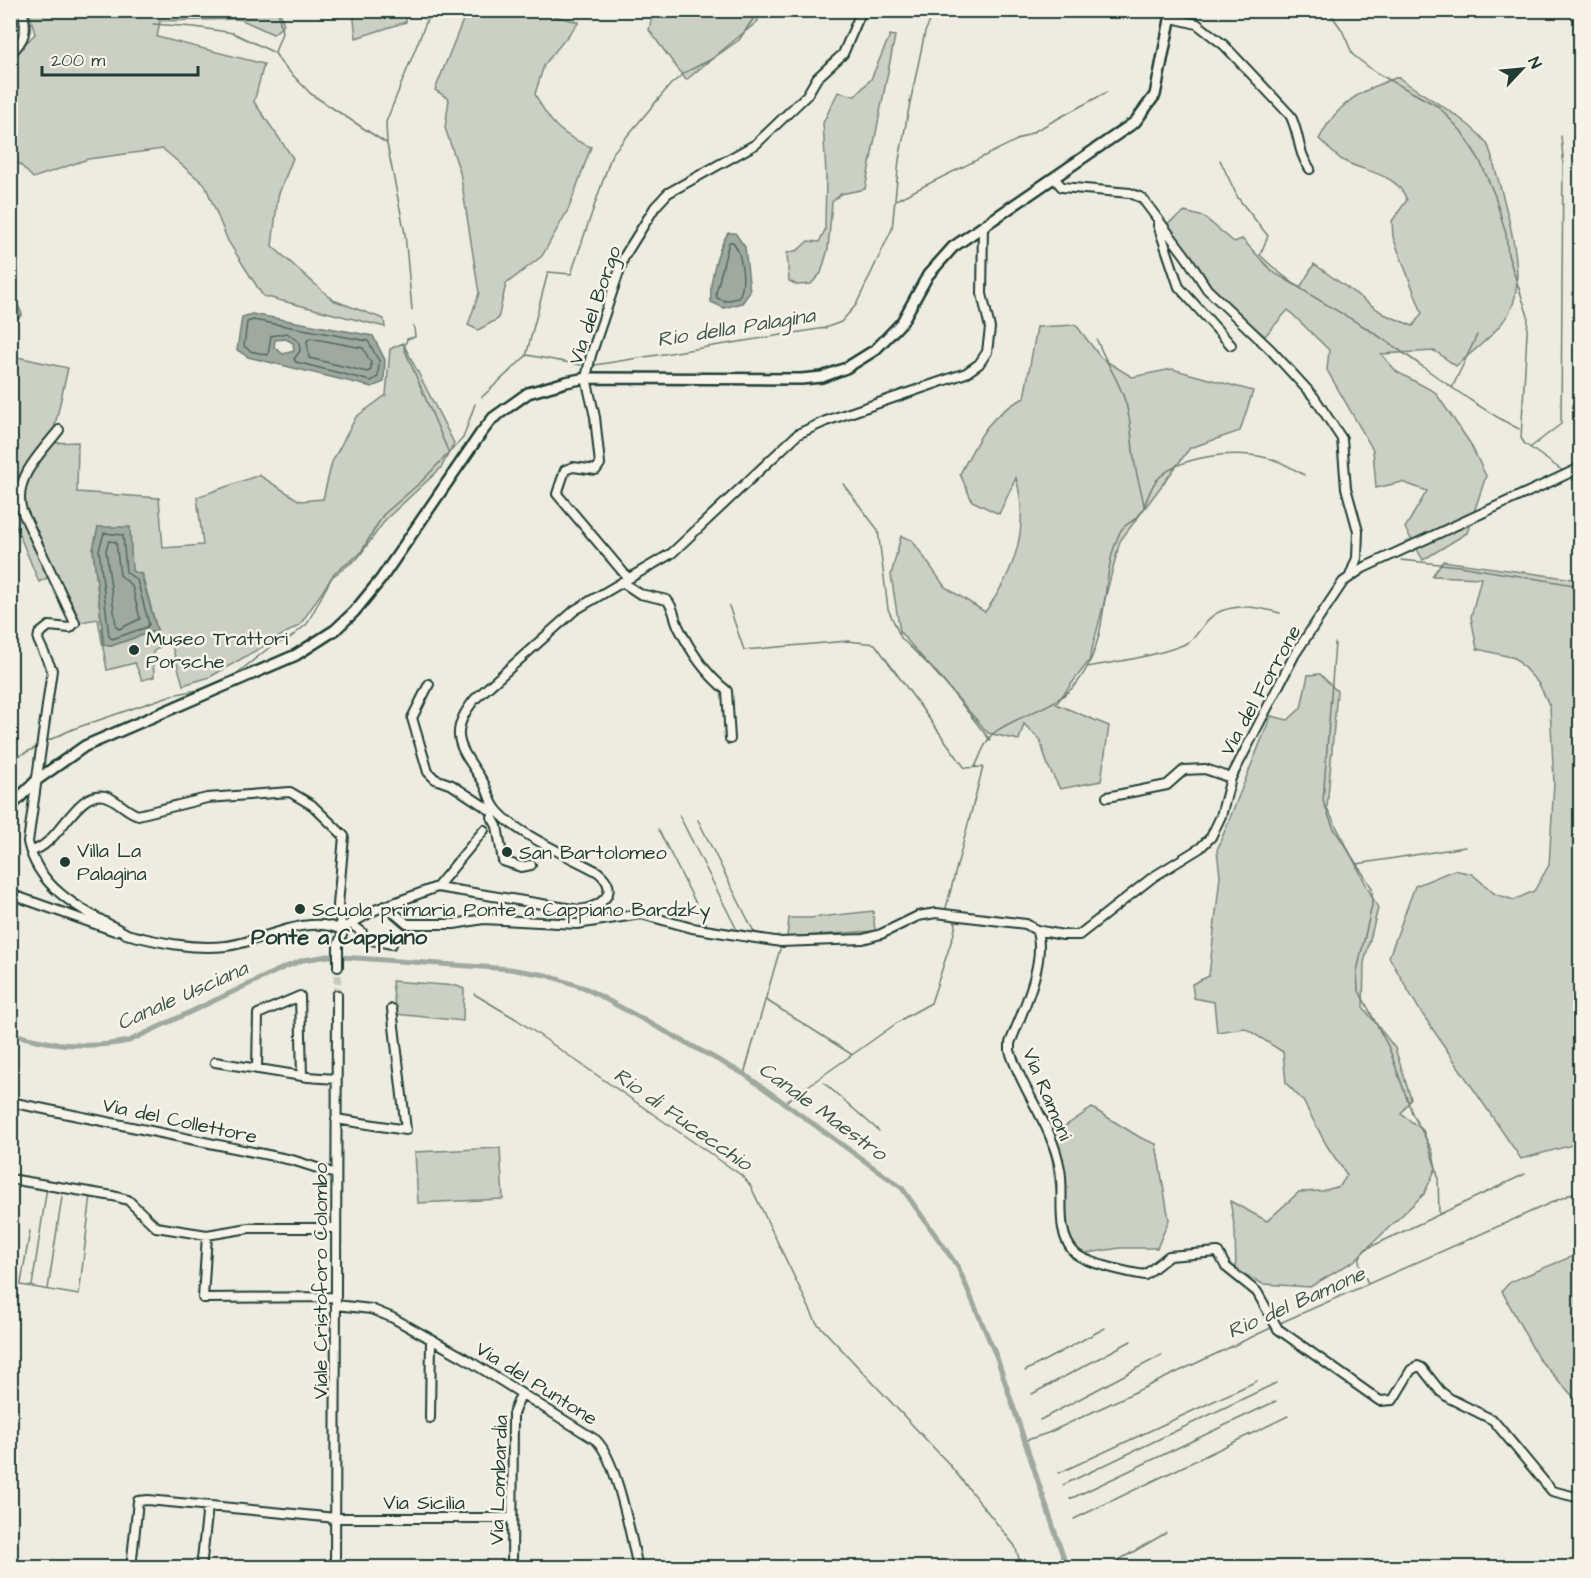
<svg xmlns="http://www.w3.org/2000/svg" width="1591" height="1578" viewBox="0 0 1591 1578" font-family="'Architects Daughter',sans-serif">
<rect width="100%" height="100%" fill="#eeece1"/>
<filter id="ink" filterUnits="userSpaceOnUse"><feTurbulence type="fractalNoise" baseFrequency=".0167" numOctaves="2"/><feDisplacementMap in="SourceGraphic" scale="12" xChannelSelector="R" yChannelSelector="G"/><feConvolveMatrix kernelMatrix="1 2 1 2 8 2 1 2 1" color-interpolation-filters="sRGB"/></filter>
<g filter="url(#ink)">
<path fill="#cccfc4" stroke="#76867c" stroke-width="1.5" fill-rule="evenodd" d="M 467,10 L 550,11 L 554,16 L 579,22 L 544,65 L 535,94 C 550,124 561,135 591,147 L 569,208 L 542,256 L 506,284 L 498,319 L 478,330 L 468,325 L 479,293 L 460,172 L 445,128 L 449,99 L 435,90 Z
M 29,11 L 280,11 L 284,25 L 273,34 L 240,19 L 160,21 L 157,37 L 264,64 L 254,102 L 293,158 L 278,196 L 272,246 L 333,300 L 384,319 L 385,327 L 263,296 L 228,241 L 205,185 L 163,149 L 88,159 L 33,178 L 11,155 L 11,58 L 35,34 Z
M 353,11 L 406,11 L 406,22 L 356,38 Z
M 653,11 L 653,10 L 759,11 L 758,21 L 686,80 L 649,30 Z
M 890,35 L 895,36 L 865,189 L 841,194 L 832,202 L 828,249 L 821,273 L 811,284 L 797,285 L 789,281 L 787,253 L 798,250 L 808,241 L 819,242 L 825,230 L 826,174 L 823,123 L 838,92 L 855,96 L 871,79 Z
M 1398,77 C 1426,98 1463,115 1486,142 C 1491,149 1493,163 1496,172 C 1506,207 1528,277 1510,311 C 1497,334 1475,349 1456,366 L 1435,351 L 1381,354 L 1397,372 L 1435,392 L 1470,443 L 1486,476 L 1467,533 L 1423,560 L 1405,528 L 1427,491 L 1402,482 L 1376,488 L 1373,450 L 1327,370 L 1329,350 L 1288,310 L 1265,336 L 1222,301 L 1165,225 L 1185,212 L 1204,217 L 1234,242 L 1242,239 L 1273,272 L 1300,288 L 1314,264 L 1384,314 L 1413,326 L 1422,313 L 1393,237 L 1392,221 L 1407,200 C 1396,172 1366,173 1344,161 C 1335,156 1327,146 1319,139 C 1338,102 1360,91 1398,77 Z
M 1076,325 L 1101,358 L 1132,377 L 1172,369 L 1253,391 L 1240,431 L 1190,448 L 1120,541 L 1089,661 L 1056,704 L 1109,726 L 1101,781 L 1060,789 L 1048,766 L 1040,740 L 1024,724 L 1019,740 L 988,733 L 900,632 L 891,575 L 901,536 L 912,540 L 945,587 L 985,612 C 1015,571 1030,528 1016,478 L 999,514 L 972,501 L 960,474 C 979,438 986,417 1024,398 L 1037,327 Z
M 403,343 L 454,443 L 441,468 L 386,519 L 358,558 L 332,577 L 300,625 L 210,677 L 183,685 L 170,639 L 153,652 L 154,677 L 142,680 L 135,663 L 107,670 L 98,619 L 81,622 L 57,573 L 39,582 L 11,515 L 10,395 L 17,357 L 68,368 L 51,443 L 78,442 L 77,492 L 159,498 L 163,548 L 203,545 L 197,497 L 259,475 L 300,501 L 323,499 L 332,462 L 356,417 L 386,395 L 390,349 ZM 93,549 L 130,561 L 132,572 L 142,574 L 157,630 L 111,646 L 104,645 Z
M 1443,561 L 1580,580 L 1580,1143 L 1521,1159 L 1419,1009 L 1389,957 L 1415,886 L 1454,870 L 1472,874 L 1495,894 L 1514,900 L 1534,891 L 1549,865 L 1554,783 L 1550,707 L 1539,684 L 1515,658 L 1477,649 L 1471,617 L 1481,578 L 1432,576 Z
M 1320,674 L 1337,691 L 1327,808 L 1378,908 L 1364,963 L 1363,1007 L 1395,1048 L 1411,1099 L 1401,1114 L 1423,1130 L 1436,1168 L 1424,1194 L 1354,1261 L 1310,1287 L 1263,1284 L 1236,1270 L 1235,1230 L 1230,1201 L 1267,1221 L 1299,1192 L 1322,1191 L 1340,1186 L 1347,1175 L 1327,1146 L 1303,1101 L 1286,1083 L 1283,1052 L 1245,1028 L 1217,1032 L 1214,1002 L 1194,998 L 1192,984 L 1209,976 L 1220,876 L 1217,850 L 1271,716 L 1288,720 L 1301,708 L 1308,675 Z
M 873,911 L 875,931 L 787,937 L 789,918 L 810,918 Z
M 392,981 L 457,986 L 464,989 L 463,1021 L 396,1014 Z
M 1092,1108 L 1141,1138 L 1156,1144 L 1169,1220 L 1157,1248 L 1120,1248 L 1075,1255 L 1062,1234 L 1052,1158 L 1046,1139 Z
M 500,1148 L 503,1199 L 418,1203 L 415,1152 Z
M 1580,1253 L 1580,1404 L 1538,1358 L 1502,1291 L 1510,1282 Z"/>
<path fill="#9fa99f" stroke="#6c7e74" stroke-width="1.5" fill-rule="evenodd" d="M 728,233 L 735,233 L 745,247 L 750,292 L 742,303 L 724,308 L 711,302 C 709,282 717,250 728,233 Z
M 10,287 L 22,314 L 11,326 L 10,326 Z
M 252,314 L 373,336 L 385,360 L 384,382 L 372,387 L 248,357 L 237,350 L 242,317 ZM 286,339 L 293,343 L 294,351 L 283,354 L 274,347 L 275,340 Z
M 98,527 L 130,527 L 132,571 L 141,574 L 157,630 L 111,646 L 104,645 L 93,549 Z"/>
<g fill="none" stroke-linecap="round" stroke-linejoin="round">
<path stroke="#52685f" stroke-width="1.5" d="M 729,242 L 733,242 C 742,254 747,286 738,298 L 725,301 L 717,298 L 716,293 Z
M 253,320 L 368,341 L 379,361 L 378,377 L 371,381 L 296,362 L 294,359 L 300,351 L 299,342 L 287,333 L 271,336 L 268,355 L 250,351 L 244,346 L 247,322 Z
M 310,338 L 363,348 L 371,363 L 371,370 L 367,372 L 309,358 L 307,341 Z
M 104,533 L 123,535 L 126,572 L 137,580 L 149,624 L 147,627 L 112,639 L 109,636 L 99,550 Z
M 109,541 L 116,542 L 120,575 L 132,586 L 140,619 L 119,629 L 116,626 L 106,550 Z"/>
<path stroke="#6c7e74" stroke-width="1.5" d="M 1328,10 L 1342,30 L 1353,55 L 1375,72 L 1439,107 L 1462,132 L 1480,161 L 1495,196 L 1506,234 L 1508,255 L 1528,316 L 1521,438 L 1525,444 L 1563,471
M 153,24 L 195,27 L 233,33 L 275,53 L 281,63 L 311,94 L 386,143
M 275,52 L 282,33 L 278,10
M 1220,160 L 1238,198 L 1268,236 L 1260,255 C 1291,286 1321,301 1358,323 C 1413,356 1462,400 1519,429
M 896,200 L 1033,132 L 1107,92
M 412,310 L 405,234 L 387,144 L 386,122 L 431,10
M 414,326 L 415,337 L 407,339 L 404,348 L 448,451
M 1097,340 C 1104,359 1116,376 1123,395 C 1132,418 1131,441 1135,465 C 1137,479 1142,491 1144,506
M 527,355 L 581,365
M 595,365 L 825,328 L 841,322 L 856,305 L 892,229 L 899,160 L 909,108 L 925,32 L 935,10
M 1452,388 L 1477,335
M 482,397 L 526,356 L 548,272 L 571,274 L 612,154 L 671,84 L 686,72 L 712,59 L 739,40 L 759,10
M 1531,447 L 1561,424 L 1563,157 L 1561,136
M 1569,476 L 1580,486
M 843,484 L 878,530 L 888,609 L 901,638 L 937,673 L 990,740
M 1401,560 L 1459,566 L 1580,586
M 729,606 L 744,650 L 848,641 L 875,644 L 965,768 L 983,767 L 946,908
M 1335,643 L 1323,801 L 1333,827 L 1372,888 L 1372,905 L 1357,971 L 1358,989 L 1389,1048 L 1412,1113 L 1432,1150 L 1438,1177 L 1439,1213
M 1087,667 C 1117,662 1155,656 1183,645 C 1195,640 1198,631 1206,622 C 1224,601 1256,606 1280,613
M 231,678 L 270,647 L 290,638 L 307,624 L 334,573 L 360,554 L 383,515 L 422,481 L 463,438 L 475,404
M 47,741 L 73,729 L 172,695 L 208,688
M 10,760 L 35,748
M 975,767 C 980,757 986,738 995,732 C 1024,712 1062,707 1082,676 C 1112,629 1099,576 1120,532 C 1124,523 1135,522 1140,514 C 1147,504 1148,491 1156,481 C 1178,455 1235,450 1267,458 C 1280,460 1293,469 1304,475
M 679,815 L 736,928
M 698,820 L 755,934
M 658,829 L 708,927
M 1357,864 L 1465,847
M 681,921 L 698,925
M 474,994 L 516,1019 L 741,1175 L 750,1185 L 816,1322 L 948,1463 L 1015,1546 L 1022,1568
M 766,1000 L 851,1054
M 744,1074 L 780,949
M 824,1083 L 879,1131
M 784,1103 L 904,1018 L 931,1003 L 954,933 L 956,923 L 951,918
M 10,1278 L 21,1285 L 79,1295 L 91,1195
M 21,1283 L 30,1231
M 1368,1283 C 1362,1270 1353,1260 1366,1249 L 1525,1174
M 32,1286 L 47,1187
M 48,1289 L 63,1190
M 1280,1323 L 1580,1190
M 1025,1371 L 1105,1328
M 1032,1394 L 1131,1341
M 1040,1420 L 1162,1355
M 1024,1441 L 1048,1433 L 1273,1327
M 1059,1473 L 1257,1381
M 1063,1485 L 1276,1383
M 1070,1499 L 1276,1401
M 1074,1519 L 1288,1416
M 1105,1568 L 1166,1533"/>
<path stroke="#9fa99f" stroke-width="5" d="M 10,1033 C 50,1046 88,1049 129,1041 L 283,968 L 303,960 L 328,956 L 510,969 L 546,975 L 585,988 L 744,1074 L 902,1188 L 958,1267 L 997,1358 L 1067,1568"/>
<path stroke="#c5c9be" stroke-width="8" stroke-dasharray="8 4" stroke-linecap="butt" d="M 337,995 L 338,967"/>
<defs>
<path id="minor" d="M 1172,18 L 1197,24 L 1224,45 L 1290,115 C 1300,133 1297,152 1310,169
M 10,54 C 25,40 28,30 22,10
M 1054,178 L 1062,187 L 1130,193 L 1142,198 L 1187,258 L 1207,289 L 1271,350 L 1314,397 L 1342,439 L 1346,488 L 1358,531 L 1357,558 L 1350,576
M 1158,225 L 1179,287 L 1231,345
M 59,430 C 41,453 12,479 22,511 L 75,623 L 70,628 L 49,626 L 39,634 L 38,640 L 52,670 L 28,842 C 39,893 88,912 129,935
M 628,578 L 557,494 L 565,470 L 573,467 L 596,470 L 600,464 L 595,417 L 586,378 L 591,355 L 624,257 L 655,207 L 668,193 L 756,144 L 807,95 L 817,78 L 843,54 L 862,10
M 622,582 L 640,594 L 667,600 C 674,608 674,617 678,626 C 691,652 705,673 727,691 L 730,739
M 429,684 L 412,718 L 428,772 L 435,779 L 452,785 L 493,812
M 1107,797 L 1167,785 L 1184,770 L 1205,769 L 1231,778
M 496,809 L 492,817 L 497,826 L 503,861 L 521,867 L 531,865
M 31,851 C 59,846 76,789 105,796 C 117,799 125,811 138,815 L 207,798 L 290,792 L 312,805 L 344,836 L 338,905 L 342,930
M 437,887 L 484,830
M 10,894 L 115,931
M 386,906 L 407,924 L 454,924 L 483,919 L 577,924 L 641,914 L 692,928 L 781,942 L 863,939 L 881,934 L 918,916 L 936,913 L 1026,924 L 1036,930 L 1063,935 L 1079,935 L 1153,877 L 1200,848 L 1211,837 L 1221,816 L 1231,778 L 1295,654 L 1343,582 L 1363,568 L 1580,468
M 351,924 L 362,932 L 361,938 L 392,944
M 1036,930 C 1048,959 1021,1015 1010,1043 L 1010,1051 C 1023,1093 1052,1124 1060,1169 C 1065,1194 1054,1233 1075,1253 C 1085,1263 1131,1273 1145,1275 L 1169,1256 L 1218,1252 L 1226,1267 L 1257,1292 L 1278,1329 L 1380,1401 L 1393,1400 L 1411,1370 L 1418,1366 L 1422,1368 L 1440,1391 L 1449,1398 L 1493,1420 L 1552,1491 L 1580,1498
M 126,934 C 158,942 193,950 226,946 C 262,942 306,913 342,930
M 338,967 L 338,945 L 345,927 L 375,910 L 437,887 L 579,910 C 601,907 622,892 598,872 C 571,857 514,833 496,809 C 489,800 488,789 482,780 C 461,748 446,734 475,699 L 575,610 L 672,553 L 798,434 L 826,421 L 966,373 L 979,364 L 987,352 L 990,328 L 982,294 L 983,227
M 215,1062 L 308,1077 L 336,1079
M 257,1069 L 258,1014 L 300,996 L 302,1076
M 15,1103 L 292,1160 L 336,1174
M 336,1119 L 406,1130 L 392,1009
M 10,1179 L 113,1196 L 128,1200 L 156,1227 L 207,1235 L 249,1228 L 336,1228
M 207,1235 L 203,1298 L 336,1297
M 336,1305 L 371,1309 L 393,1318 L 463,1357 L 596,1440 C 617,1460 631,1537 638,1568
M 430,1418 L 431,1339
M 131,1568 L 138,1501 L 148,1500 L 336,1518 L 512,1518
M 201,1568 L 208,1506
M 335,1568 L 337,995
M 512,1568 L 513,1414 L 521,1394"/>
<path id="major" d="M 10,807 L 38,779 L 85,746 L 296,655 L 335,630 L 354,612 L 381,579 L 481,433 L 493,418 L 528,393 L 566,382 L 586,378 L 801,379 L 822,377 L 846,368 L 875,350 L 902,322 L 928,275 L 953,247 L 1135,122 L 1155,95 L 1172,10"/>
</defs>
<use href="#minor" stroke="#1f3d34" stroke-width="12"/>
<use href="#major" stroke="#1f3d34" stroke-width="14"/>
<use href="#minor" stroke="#f7f3e8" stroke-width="8"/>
<use href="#major" stroke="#f7f3e8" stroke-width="9"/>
</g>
</g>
<g fill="#1f3d34" stroke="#f7f3e8" stroke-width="2">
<circle cx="134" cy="650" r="6"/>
<circle cx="507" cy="852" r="6"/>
<circle cx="65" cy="862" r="6"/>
<circle cx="300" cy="909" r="6"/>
</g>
<g text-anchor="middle" stroke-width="5" stroke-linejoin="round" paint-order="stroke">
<g font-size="20" fill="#1f3d34" stroke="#f7f3e8">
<text transform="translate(594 305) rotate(-71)" y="7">Via del Borgo</text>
<text transform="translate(1260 690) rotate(-61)" y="7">Via del Forrone</text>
<text transform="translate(1048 1094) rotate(67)" y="7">Via Ramoni</text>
<text transform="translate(180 1120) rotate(12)" y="7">Via del Collettore</text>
<text transform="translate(320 1281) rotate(-90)" y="7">Viale Cristoforo Colombo</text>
<text transform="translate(537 1383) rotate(32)" y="7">Via del Puntone</text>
<text transform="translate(498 1480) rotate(-88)" y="7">Via Lombardia</text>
<text x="424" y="1509">Via Sicilia</text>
</g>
<g font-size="20" fill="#1f3d34" stroke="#f7f3e8" text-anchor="start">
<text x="146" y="645">Museo Trattori<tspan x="146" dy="23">Porsche</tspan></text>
<text x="77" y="857">Villa La<tspan x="77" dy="23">Palagina</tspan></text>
<text x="519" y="859">San Bartolomeo</text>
<text x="312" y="916">Scuola primaria Ponte a Cappiano Bardzky</text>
</g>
<g font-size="21" font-style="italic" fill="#3f584f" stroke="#f7f3e8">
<text transform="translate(736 327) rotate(-9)" y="7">Rio della Palagina</text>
<text transform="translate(182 995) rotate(-24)" y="7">Canale Usciana</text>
<text transform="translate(823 1111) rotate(36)" y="7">Canale Maestro</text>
<text transform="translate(683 1119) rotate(35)" y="7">Rio di Fucecchio</text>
<text transform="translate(1296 1302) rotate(-24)" y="7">Rio del Bamone</text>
</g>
<g font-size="22" font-weight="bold" fill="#1f3d34" stroke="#f7f3e8">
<text x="339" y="944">Ponte a Cappiano</text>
</g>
</g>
<rect width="1591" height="1578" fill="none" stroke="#f7f3e8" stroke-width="36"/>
<rect x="18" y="18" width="1555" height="1542" fill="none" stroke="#1f3d34" stroke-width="2" filter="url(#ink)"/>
<g transform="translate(1522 69) rotate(64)" stroke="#f7f3e8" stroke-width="4.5" paint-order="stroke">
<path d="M0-4.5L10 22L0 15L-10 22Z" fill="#1f3d34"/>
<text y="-9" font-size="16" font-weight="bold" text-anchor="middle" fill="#1f3d34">N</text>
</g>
<path d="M42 66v9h156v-9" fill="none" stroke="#1f3d34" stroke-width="3"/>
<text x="51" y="66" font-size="18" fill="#1f3d34" stroke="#f7f3e8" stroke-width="4.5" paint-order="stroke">200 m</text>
</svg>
